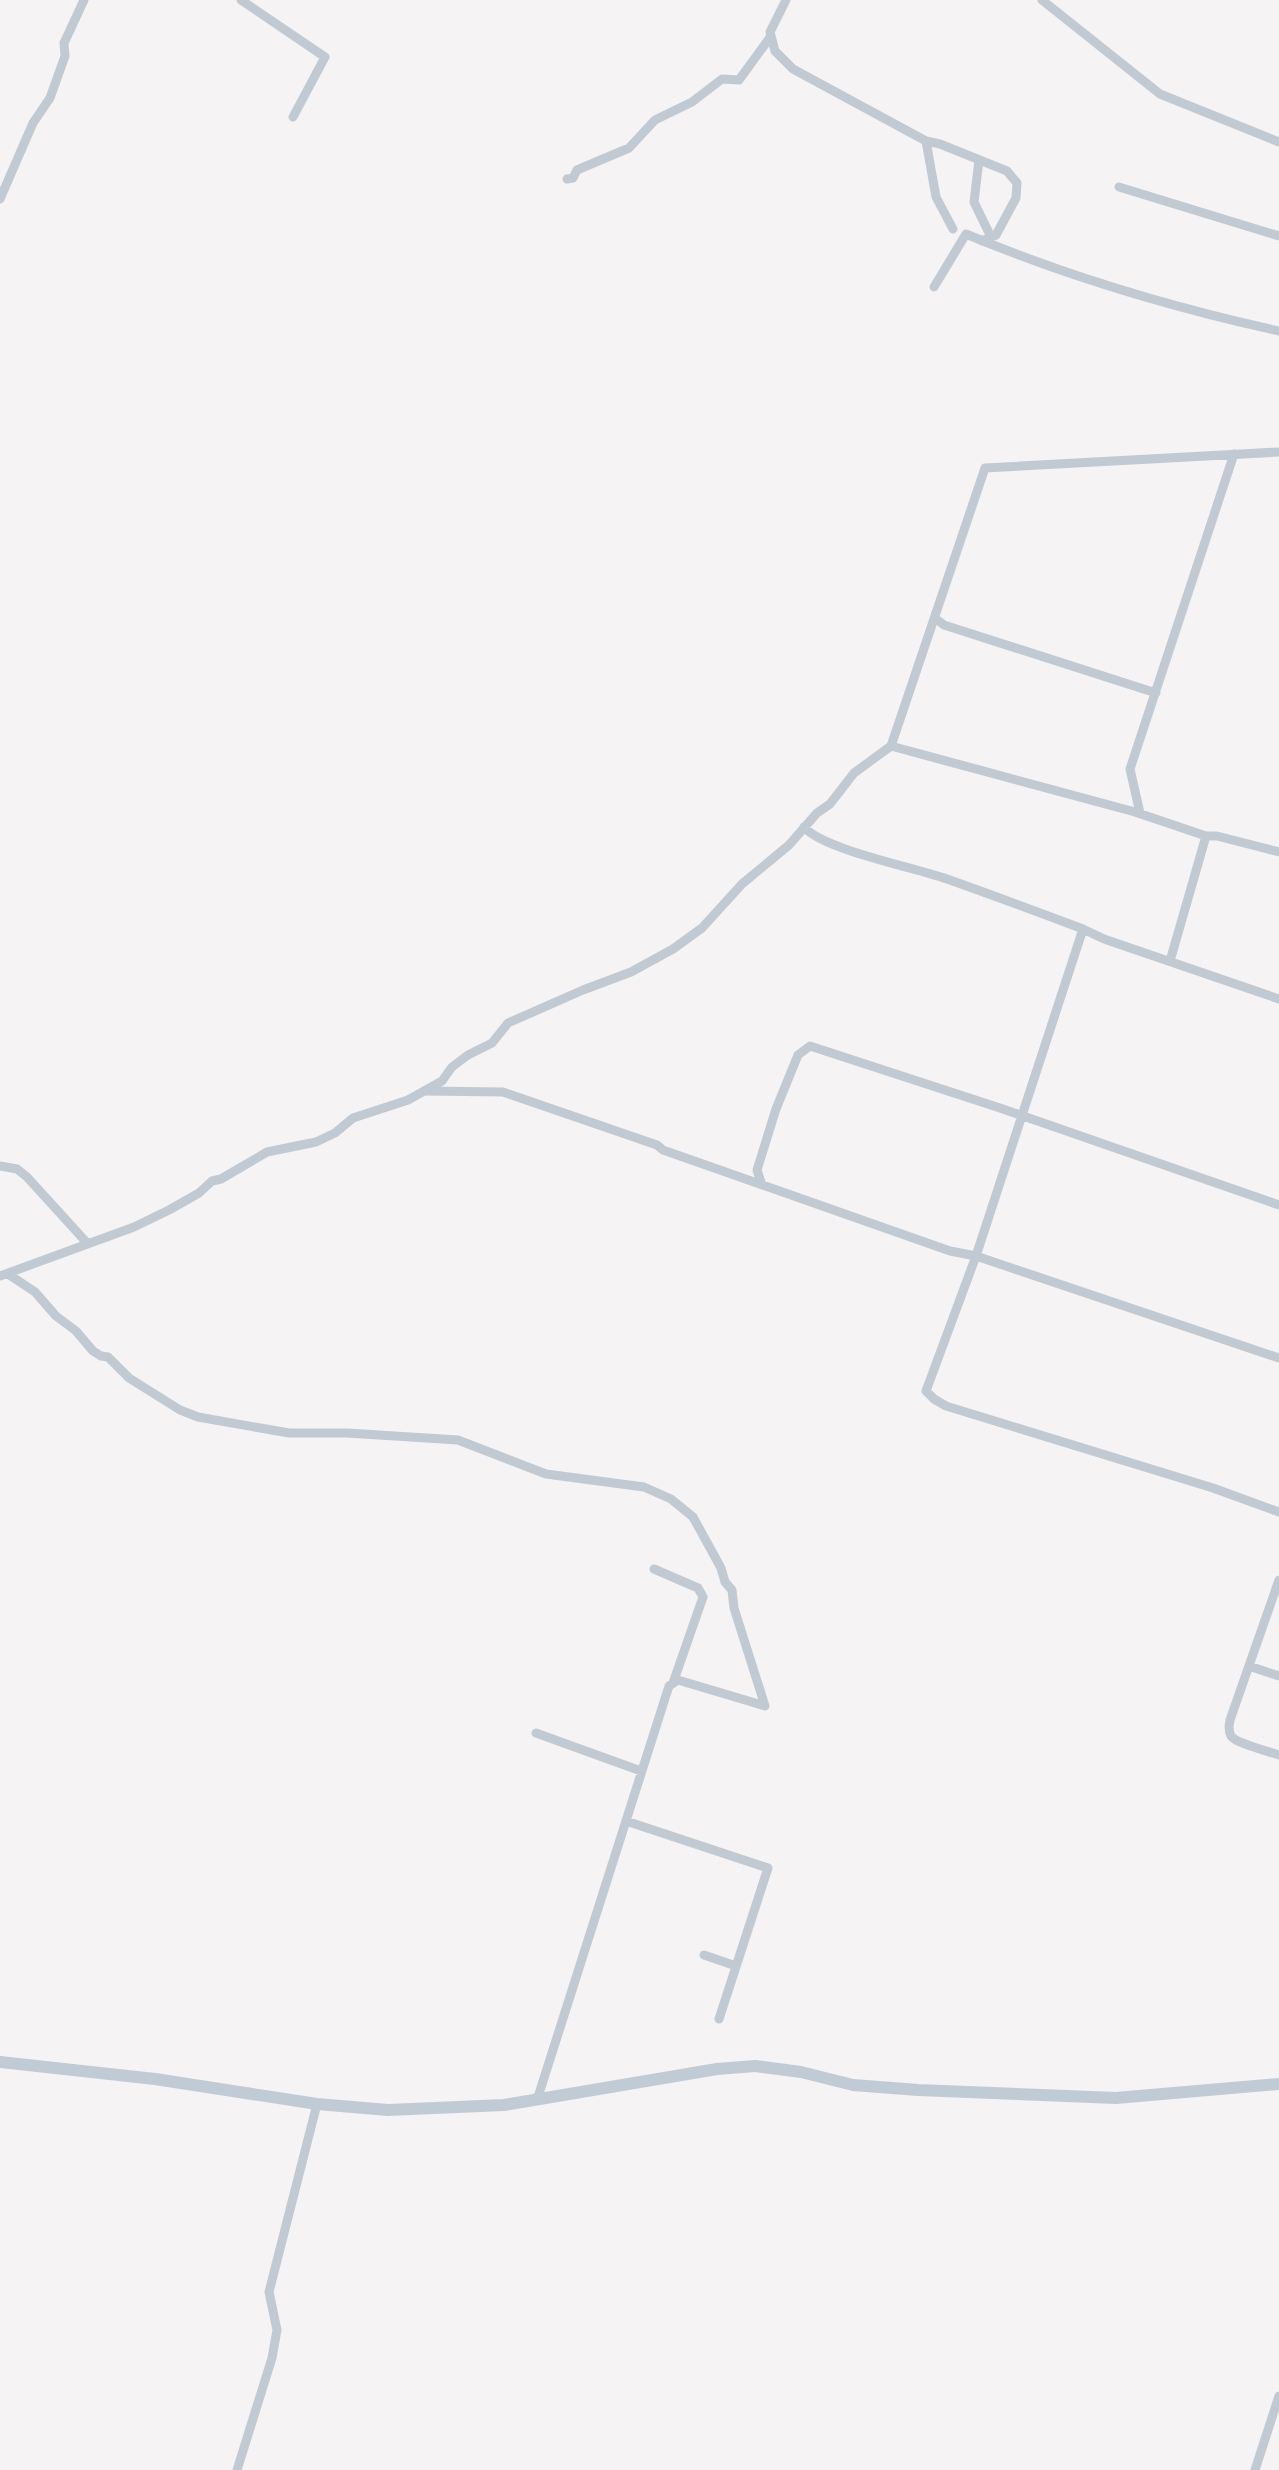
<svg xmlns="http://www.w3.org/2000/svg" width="1279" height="2470" viewBox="0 0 1279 2470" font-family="Inter,sans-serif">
<rect width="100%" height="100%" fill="#f5f3f3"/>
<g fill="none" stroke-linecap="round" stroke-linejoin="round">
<path stroke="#c1cad2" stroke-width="9" d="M 241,0 L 325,57 L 293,117
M 786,0 L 770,32 L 775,51 L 793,69 L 926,141 L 940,144 L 1007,171 L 1017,183 L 1016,198 L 996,235 L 982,241
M 1042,0 L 1160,94 L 1279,142
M 926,141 L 936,197 L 953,229
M 979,160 L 974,202 L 991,237
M 567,179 L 573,178 L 577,170 L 629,148 L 655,120 L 692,102 L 722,79 L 739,80 L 771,36
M 1119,187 L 1279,236
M 0,199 L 33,123 L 50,98 L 65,56 L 64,43 L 84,0
M 934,287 L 966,234 C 1069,277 1170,307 1279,331
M 935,618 L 944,625 L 1156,693
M 1140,813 L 1130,769 L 1234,454
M 804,827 C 824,850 914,867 947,879 C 992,895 1038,912 1083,929
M 1206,836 L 1135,812 L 891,746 L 985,468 L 1279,452
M 1170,961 L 1206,836 L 1217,836 L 1279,852
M 426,1091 L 503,1092 L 657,1145 L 663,1150 L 950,1251 L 976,1256 L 1083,929 L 1104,939 L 1279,999
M 0,1166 L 17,1169 L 27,1177 L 88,1244
M 762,1185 L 757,1170 L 776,1109 L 798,1055 L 810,1046 L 1003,1109 L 1279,1205
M 8,1274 L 35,1292 L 56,1316 L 76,1331 L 93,1351 L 101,1356 L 108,1357 L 129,1378 L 180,1410 L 198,1417 L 289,1433 L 347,1433 L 458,1440 L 546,1474 L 644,1487 L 671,1499 L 693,1517 L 721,1568 L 725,1582 L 732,1590 L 734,1608 L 765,1706
M 0,1276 L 134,1227 L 169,1210 L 199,1193 L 212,1181 L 221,1179 L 267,1152 L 316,1142 L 335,1133 L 353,1118 L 408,1100 L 442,1081 L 452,1067 L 468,1055 L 492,1043 L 508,1023 L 583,990 L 631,972 L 673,949 L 702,928 L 742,884 L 789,845 L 817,813 L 830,804 L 854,773 L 891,746
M 1279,1358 L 976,1256 L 926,1391 L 934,1399 L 946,1406 L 1213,1488 L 1279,1512
M 654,1569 L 698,1588 L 703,1597 L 673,1683
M 1279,1580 L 1230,1720 C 1229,1725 1228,1731 1231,1736 C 1237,1744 1268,1751 1279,1755
M 1249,1666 L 1279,1676
M 536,1733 L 641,1771
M 626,1821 L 768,1868 L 719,2019
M 704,1955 L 736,1966
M 537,2100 L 669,1686 L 678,1680 L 765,1706
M 237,2470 L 272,2358 L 277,2330 L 269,2292 L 317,2104
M 1255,2470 L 1279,2396"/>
<path stroke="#c1cbd6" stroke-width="12" d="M 0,2062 L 155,2079 L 317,2104 L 388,2110 L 504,2105 L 717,2069 L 755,2066 L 801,2072 L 853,2085 L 918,2090 L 1116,2098 L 1279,2084"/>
</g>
</svg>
